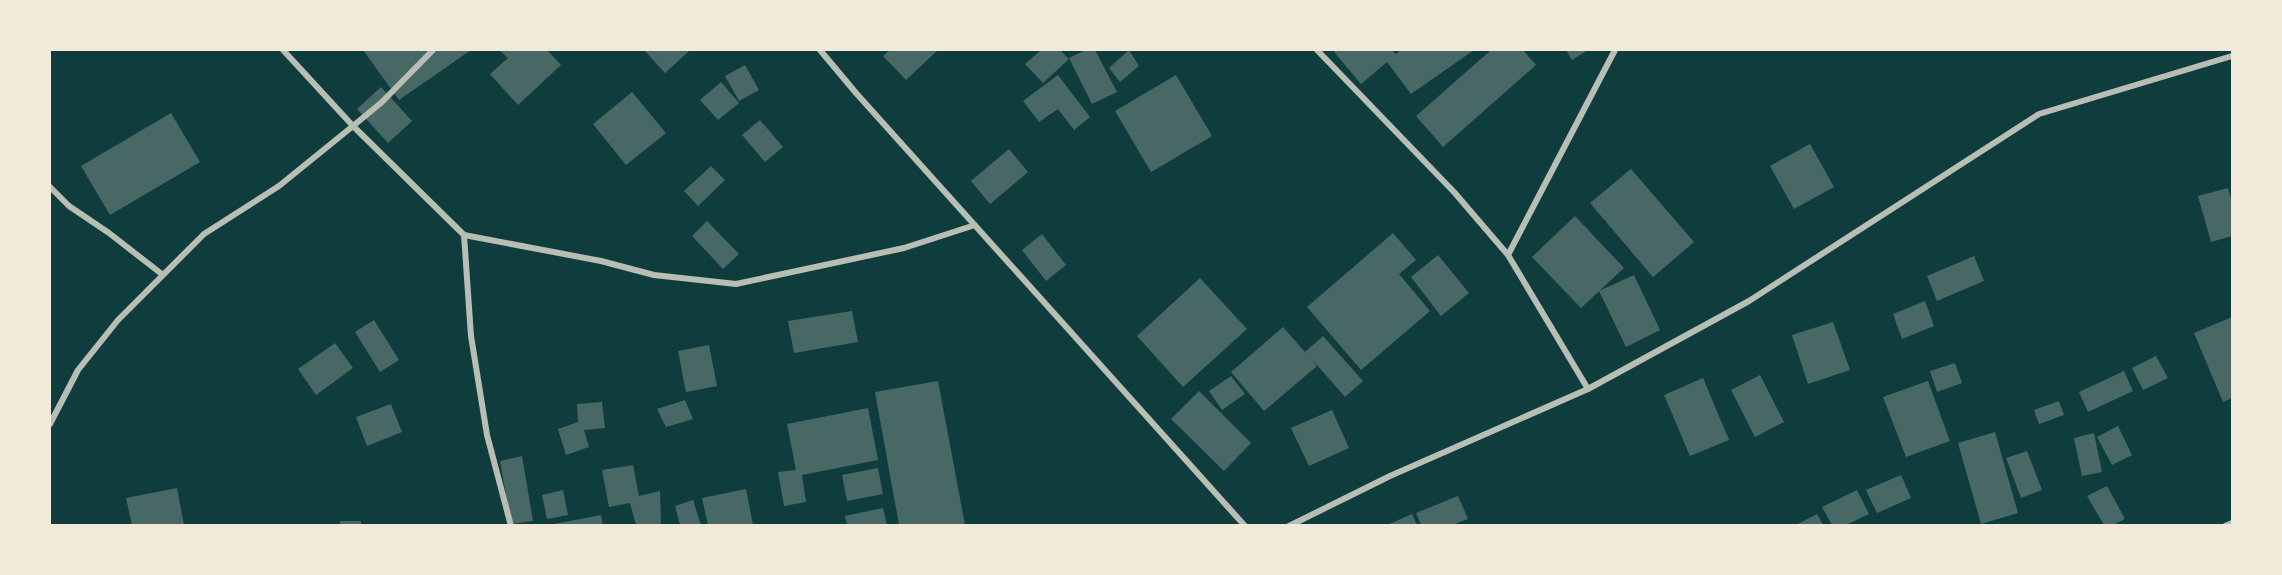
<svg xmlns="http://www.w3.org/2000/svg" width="2282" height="575" viewBox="0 0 2282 575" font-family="'Fira Sans',sans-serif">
<rect width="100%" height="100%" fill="#0f3d3e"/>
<path fill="#486865" d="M 363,50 L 471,50 L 399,100 Z
M 499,50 L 547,50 L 561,65 L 518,105 L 490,74 L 508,58 Z
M 644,50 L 688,50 L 689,51 L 665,73 Z
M 890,50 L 938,50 L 906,80 L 883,56 Z
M 1041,50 L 1060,50 L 1069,59 L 1043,83 L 1025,64 Z
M 1086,50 L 1095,50 L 1117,92 L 1092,104 L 1069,58 Z
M 1129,50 L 1139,66 L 1120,82 L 1109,68 Z
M 1337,50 L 1392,50 L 1396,54 L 1400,50 L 1474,50 L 1411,94 L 1387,62 L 1361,84 L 1334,52 Z
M 1491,50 L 1523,50 L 1536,65 L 1443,147 L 1416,116 Z
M 1566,50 L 1588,50 L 1572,60 Z
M 745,65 L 759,90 L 739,101 L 725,76 Z
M 1058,75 L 1090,117 L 1074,130 L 1058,109 L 1039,122 L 1023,101 Z
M 1176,75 L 1212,136 L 1151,172 L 1115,111 Z
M 721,82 L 739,103 L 718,120 L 700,100 Z
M 381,87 L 412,121 L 388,143 L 357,109 Z
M 632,92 L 666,133 L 626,165 L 593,124 Z
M 171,113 L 200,162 L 110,215 L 81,166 Z
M 760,120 L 783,147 L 765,162 L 742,135 Z
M 1810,144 L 1834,187 L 1794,209 L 1770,166 Z
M 1009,149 L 1028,172 L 990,204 L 971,181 Z
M 711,166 L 725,180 L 698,206 L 684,191 Z
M 1631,169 L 1694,242 L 1653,277 L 1590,203 Z
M 2228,188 L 2232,203 L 2232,236 L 2211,242 L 2198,196 Z
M 1575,216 L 1624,268 L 1581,308 L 1532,257 Z
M 707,221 L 739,254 L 723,269 L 692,236 Z
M 1393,233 L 1416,260 L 1399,274 L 1430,311 L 1361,370 L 1307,307 Z
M 1042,234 L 1066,265 L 1046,281 L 1022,250 Z
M 1438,255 L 1469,293 L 1441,316 L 1411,277 Z
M 1974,256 L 1984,281 L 1937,301 L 1927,276 Z
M 1634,275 L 1660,330 L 1626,347 L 1599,291 Z
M 1200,278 L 1247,329 L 1183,387 L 1137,336 Z
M 1925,301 L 1934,326 L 1902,339 L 1893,314 Z
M 852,311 L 858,342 L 794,353 L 788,321 Z
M 2232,317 L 2232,398 L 2223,402 L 2194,333 Z
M 374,320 L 399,360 L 380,372 L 355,332 Z
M 1833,322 L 1850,370 L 1808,384 L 1792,335 Z
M 1283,327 L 1305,352 L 1323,336 L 1363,381 L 1345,397 L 1310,357 L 1317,366 L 1264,411 L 1231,372 Z
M 335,343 L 353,368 L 316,395 L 298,369 Z
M 709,345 L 717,386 L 686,392 L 678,351 Z
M 2156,356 L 2168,378 L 2143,390 L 2132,368 Z
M 1955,363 L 1962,383 L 1937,392 L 1930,371 Z
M 2124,371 L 2133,391 L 2088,412 L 2079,392 Z
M 1760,375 L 1784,422 L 1755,437 L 1731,390 Z
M 1231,376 L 1245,394 L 1222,410 L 1209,391 Z
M 1703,378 L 1729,440 L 1690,456 L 1664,395 Z
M 938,381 L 965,525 L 899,525 L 875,392 Z
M 1928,381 L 1950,441 L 1906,457 L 1883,397 Z
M 1199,391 L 1251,443 L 1224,471 L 1171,419 Z
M 685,400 L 693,419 L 666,427 L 657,409 Z
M 2059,401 L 2064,415 L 2039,424 L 2034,410 Z
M 602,402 L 605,428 L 584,430 L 589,447 L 566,455 L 558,429 L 578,422 L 577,404 Z
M 391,404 L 402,432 L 367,446 L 356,417 Z
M 868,408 L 878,460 L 802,475 L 806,502 L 784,506 L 778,472 L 796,470 L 787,424 Z
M 1332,410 L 1349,448 L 1309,466 L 1291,428 Z
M 2118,426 L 2132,455 L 2112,465 L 2097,437 Z
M 1995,432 L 2018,513 L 1981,524 L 1958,443 Z
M 2094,433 L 2102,472 L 2082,476 L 2074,438 Z
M 2027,451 L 2042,490 L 2021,498 L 2006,458 Z
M 522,456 L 533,521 L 511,524 L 500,461 Z
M 633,465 L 639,496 L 660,491 L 661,525 L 636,525 L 630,503 L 609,507 L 602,470 Z
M 878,468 L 883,494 L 847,501 L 842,475 Z
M 1901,475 L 1911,498 L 1877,513 L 1866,490 Z
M 2107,486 L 2125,519 L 2113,525 L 2104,525 L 2087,496 Z
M 177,488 L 184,525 L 132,525 L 126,498 Z
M 746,489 L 753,525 L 708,525 L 702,498 Z
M 563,490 L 568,515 L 547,519 L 542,495 Z
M 1857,490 L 1869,514 L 1846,525 L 1832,525 L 1822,507 Z
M 1458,496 L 1468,519 L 1452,525 L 1421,525 L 1416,513 Z
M 693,500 L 701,525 L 680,525 L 675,506 Z
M 883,508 L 887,525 L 847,525 L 845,516 Z
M 1412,514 L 1417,525 L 1387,525 Z
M 1817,514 L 1823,525 L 1796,525 Z
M 601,515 L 603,525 L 554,525 L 554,524 Z
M 340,521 L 361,521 L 361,525 L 340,525 Z"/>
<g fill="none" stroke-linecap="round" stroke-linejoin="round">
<path stroke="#b8beb3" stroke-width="6" d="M 433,50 L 382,102 L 353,126 L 464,235 L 471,336 L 487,435 L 511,526
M 820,50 L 856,93 L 1245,526
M 1317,50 L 1454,192 L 1508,255
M 50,187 L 69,206 L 109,233 L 163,275
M 464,235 L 601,261 L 654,275 L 736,284 L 904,248 L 975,225
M 1588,389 L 1508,255 L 1615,50
M 50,424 L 78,370 L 118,320 L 204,234 L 279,186 L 353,126 L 283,50
M 1289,526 L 1390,476 L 1588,389 L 1749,301 L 2039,114 L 2232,56
M 2225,526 L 2232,523"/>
</g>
<rect width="2282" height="575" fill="none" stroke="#f1e9da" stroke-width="102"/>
</svg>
